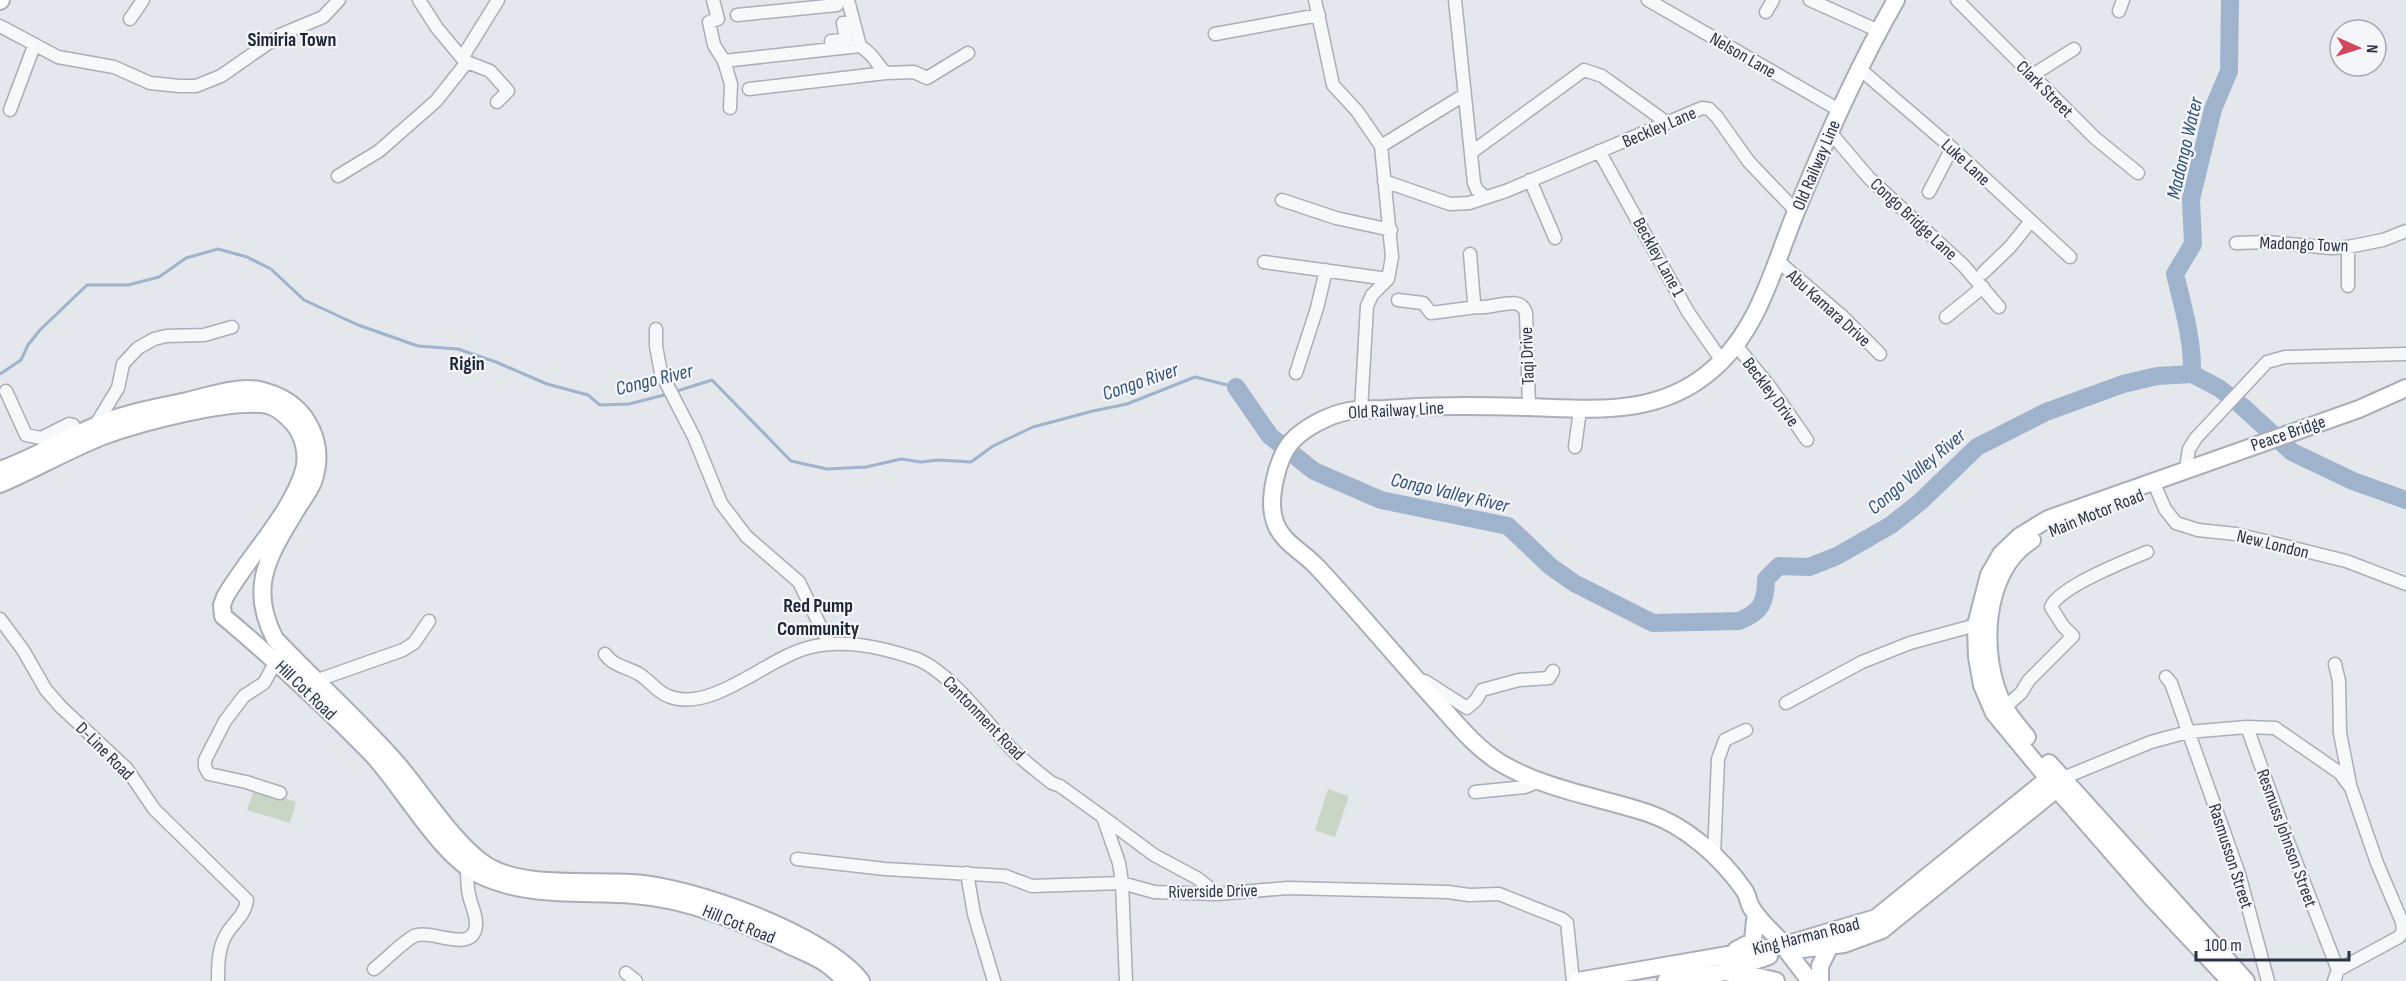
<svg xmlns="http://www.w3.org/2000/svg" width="2406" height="981" viewBox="0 0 2406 981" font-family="'Sofia Sans Condensed',sans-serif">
<rect width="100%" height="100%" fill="#e4e7ec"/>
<path fill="#c9d6c5" d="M 255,787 L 296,802 L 290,823 L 247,810 Z
M 1328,789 L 1349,796 L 1335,837 L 1315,830 Z"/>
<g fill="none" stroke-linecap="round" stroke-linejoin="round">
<path stroke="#9fb4cc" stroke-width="3" d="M 0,374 L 21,360 L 28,345 L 40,330 L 87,285 L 128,285 L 159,277 L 186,258 L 218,249 L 247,257 L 271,269 L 304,300 L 358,325 L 418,346 L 458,349 L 496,362 L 547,384 L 588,395 L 600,405 L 629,404 L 668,394
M 674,392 L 712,380 L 791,461 L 827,469 L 866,467 L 901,459 L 921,462 L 938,460 L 971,462 L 993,446 L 1033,427 L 1093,411 L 1127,404 L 1195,377 L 1236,387"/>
<path stroke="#9fb4cc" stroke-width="18" d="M 2192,374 C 2193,340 2183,307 2175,274 L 2193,244 L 2191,199 L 2213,109 L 2229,71 L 2230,0
M 1236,387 L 1270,436 L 1314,471 L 1381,500 L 1508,526 L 1550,566 L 1574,583 L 1653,623 L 1739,621 C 1761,612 1766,603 1766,579 L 1779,566 L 1809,567 L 1837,556 L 1891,525 L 1920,502 L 1977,447 L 2046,412 L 2123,384 L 2157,376 L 2192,374 L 2219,388 L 2243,407 L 2292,452 L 2353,481 L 2406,500"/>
<defs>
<path id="street" d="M 419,0 L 437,28 L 462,58 L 467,62 L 490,71 L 508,91 L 497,102
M 713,0 L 718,19 L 709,22 L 714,45 L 724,61 L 731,84 L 730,108
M 848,0 L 860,46 C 876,56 874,62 886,73 L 914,72 L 927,78 L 968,53
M 1315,0 L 1333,85 L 1357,111 L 1381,146 L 1392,257 L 1388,279 L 1372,295 L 1367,306 L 1361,410
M 1455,0 L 1474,183 L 1477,190 L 1485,197
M 1648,0 L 1839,110
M 1810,0 L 1879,31
M 1957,0 L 2095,138 L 2138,173
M 2119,11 L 2123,0
M 1766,12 L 1773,0
M 737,15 L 837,5 L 836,0
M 130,19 L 143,0
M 0,26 L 58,57 L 114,67 L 150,83 L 179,86 L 196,86 L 221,76 L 280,35 L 323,17 L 339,0
M 1215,34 L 1319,15
M 831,41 L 846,40 L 843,23 L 853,21
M 462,58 L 498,0
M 724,61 L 860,46
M 1860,69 L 1952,148 L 2070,257
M 2031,76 L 2074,49
M 749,89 L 886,73
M 10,110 L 34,46
M 1830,132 L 1869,178 L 1963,265 L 1999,307
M 1381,146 L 1464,95
M 1599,151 L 1688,312 L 1722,361
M 1472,152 L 1584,70 L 1602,76 L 1666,122
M 338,176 L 379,151 L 436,101 L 467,62
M 1530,180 L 1555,238
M 1384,181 L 1450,204 L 1469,203 L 1506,191 L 1702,108 L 1709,109 L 1717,117 L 1749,162 L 1796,211
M 1929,192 L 1952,148
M 1282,200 L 1336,218 L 1391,230
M 2236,243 L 2267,242 L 2331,248 L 2348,247 L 2383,240 L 2406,231
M 2348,247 L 2348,286
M 1470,254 L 1474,302 L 1477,307 C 1493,310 1520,293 1526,313 L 1529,407
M 1778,261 L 1843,317 L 1880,354
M 1264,262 L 1388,279
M 1983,273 L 2010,247 L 2031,221
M 1398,300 L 1423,303 L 1431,313 L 1477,307
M 1946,317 L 1983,287
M 656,329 L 656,346 L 661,373 L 694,437 L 721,503 L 746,536 L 799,582 L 829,644
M 1735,344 L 1770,387 L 1807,440
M 1296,373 L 1317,308 L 1326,270
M 6,391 L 26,435 L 41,438 L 69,424 L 73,425 L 78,434
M 95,426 L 118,388 L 123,364 L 138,348 L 154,339 L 166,336 L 204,335 L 232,327
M 1575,447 L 1580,410
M 2186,468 L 2189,449 L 2196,438 L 2267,362 L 2285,357 L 2406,354
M 2156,488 L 2165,509 L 2176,523 L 2198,530 L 2236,534 L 2346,561 L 2406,584
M 0,619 L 23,650 L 46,690 L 61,707 L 127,769 L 154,809 L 247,900 C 245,915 235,921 227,933 C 218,948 218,964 218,981
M 605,654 C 613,666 627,667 639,674 C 649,680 657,692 668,696 C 710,714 766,659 807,648 C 842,638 880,647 914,658 C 947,669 983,718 1007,744 C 1020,759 1037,771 1052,783 L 1060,786 L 1103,817 L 1119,863 L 1122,883 L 1126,981
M 276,661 L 264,683 L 244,696 L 225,721 L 205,760 L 205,767 L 209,774 L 246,782 L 280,793
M 2335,664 L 2339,681 L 2340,733 L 2350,784
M 2166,677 L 2171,683 L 2239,874 L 2268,981
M 315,681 L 403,650 L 414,643 L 429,621
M 1425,681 L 1467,708 L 1476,700 L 1482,690 L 1519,680 L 1549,678 L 1553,671
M 1786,703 L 1862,662 L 1910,643 L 1976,625
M 2005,707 L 2021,693 L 2029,680 L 2073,636 L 2063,626 L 2051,607 C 2059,587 2125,561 2147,552
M 2247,727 L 2287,839 L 2338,970 L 2334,981
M 2063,778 L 2151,742 L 2188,732 L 2247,727 L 2275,728 L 2340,773 L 2351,788 L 2377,863 L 2402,922 L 2403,931 L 2399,937 L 2338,970
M 1475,792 L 1525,787 L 1540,781
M 1103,817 L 1154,855 L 1197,878 L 1217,894
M 1714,856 L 1718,759 L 1725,740 L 1746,730
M 797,859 L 885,869 L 1005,876 L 1032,886 L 1122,883 L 1154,892 L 1217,894 L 1288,888 L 1448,892 L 1469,895 L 1499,894 L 1562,919 L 1567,923 L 1573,981
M 967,873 L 974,914 L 994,981
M 374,969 C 387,959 400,944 414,936 C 431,928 472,955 476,926 C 477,915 471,905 469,895 C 467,886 467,876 467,867
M 626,973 L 636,981"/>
<path id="secondary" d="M 0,1 L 1,0
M 0,470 C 33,458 63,440 95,426 C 124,413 156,408 187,401 C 209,396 235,386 259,390 C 277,394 293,402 304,417 C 318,437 321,459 313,482 C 308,494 298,505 292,517 C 265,561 250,591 275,639 C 314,680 355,717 393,759 C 421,790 455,847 489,867 C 527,888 589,880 632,883 C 691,886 825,934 861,981
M 0,484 C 35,469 68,450 103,436 C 139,423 231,398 268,405 C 278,408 286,415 293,423 C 304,436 308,454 304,470 C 292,513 247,558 225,597 L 222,605 L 223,616 C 274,659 323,704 370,752 C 403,786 440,857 482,876 C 529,898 583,891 634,895 C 688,899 740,921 789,945 C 801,951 815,956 825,963 C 833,968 839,975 846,981
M 2027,737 C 2019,727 2010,717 2004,706 C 1979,659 1981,571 2032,540
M 2049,763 L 2246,981
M 1736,950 L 1753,941 L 1755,920
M 1794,950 L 1844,944 L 1882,930 L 2064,783
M 1730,973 L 1743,973 L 1776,981
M 1578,981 L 1785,945 L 1876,918 L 2055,773
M 1666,981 L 1720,973 L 1769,956
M 1810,981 L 1787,951 L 1785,945 C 1773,933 1759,921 1751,907 C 1748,902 1748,895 1744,890 C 1721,857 1686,826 1648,813 C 1599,797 1543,789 1499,762 C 1475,747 1456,723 1437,702 C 1397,658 1359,612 1318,568 C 1304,552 1282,543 1275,522 C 1267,500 1277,458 1292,441 C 1305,427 1331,414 1349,411 C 1360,409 1373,409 1385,409 C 1432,405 1480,406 1528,407 C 1593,409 1658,417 1712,370 C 1761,328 1774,263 1798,207 C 1827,136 1858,66 1896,0
M 1820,981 L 1820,966 L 1829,948
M 2230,981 L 2151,897 L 2056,788 L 1994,713 L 1982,685 L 1977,657 L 1976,625 L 1989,575 L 2001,554 L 2020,536 L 2048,519 L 2359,409 L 2406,388"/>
</defs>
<use href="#street" stroke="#a9aeb7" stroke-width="15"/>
<use href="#secondary" stroke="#a9aeb7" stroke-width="20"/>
<use href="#street" stroke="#f7f8fa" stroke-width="12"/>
<use href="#secondary" stroke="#fff" stroke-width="16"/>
</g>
<g text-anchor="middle" stroke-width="4.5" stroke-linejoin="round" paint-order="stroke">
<g font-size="18" fill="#2b3445" stroke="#f4f6f9">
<text transform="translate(1743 55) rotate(30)" y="6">Nelson Lane</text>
<text transform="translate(2045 89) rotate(45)" y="6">Clark Street</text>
<text transform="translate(1659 127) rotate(-23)" y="6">Beckley Lane</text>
<text transform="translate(1966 162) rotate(43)" y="6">Luke Lane</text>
<text transform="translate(1816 165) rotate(-67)" y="6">Old Railway Line</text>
<text transform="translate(1914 219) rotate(43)" y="6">Congo Bridge Lane</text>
<text transform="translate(2304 244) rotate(2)" y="6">Madongo Town</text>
<text transform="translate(1659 257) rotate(61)" y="6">Beckley Lane 1</text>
<text transform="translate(1829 308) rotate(42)" y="6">Abu Kamara Drive</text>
<text transform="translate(1527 356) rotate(-92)" y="6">Taqi Drive</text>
<text transform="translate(1771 392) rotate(53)" y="6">Beckley Drive</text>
<text transform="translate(1396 410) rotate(-3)" y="6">Old Railway Line</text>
<text transform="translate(2288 433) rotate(-19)" y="6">Peace Bridge</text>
<text transform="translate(2096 513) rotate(-22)" y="6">Main Motor Road</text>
<text transform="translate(2273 544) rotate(14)" y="6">New London</text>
<text transform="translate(306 690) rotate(44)" y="6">Hill Cot Road</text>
<text transform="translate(984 718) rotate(46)" y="6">Cantonment Road</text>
<text transform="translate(105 751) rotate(45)" y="6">D-Line Road</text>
<text transform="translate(2287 838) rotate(70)" y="6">Resmuss Johnson Street</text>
<text transform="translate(2231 856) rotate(72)" y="6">Rasmusson Street</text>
<text transform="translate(1213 891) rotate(-1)" y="6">Riverside Drive</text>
<text transform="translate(739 924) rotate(22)" y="6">Hill Cot Road</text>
<text transform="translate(1806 936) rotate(-14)" y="6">King Harman Road</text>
</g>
<g font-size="20" font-weight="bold" fill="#1d2536" stroke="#f4f6f9">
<text x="292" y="46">Simiria Town</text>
<text x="467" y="370">Rigin</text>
<text x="818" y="612">Red Pump<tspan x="818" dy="23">Community</tspan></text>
</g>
<g font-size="20" font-style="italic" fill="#34527a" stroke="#f4f6f9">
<text transform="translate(2184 148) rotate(-77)" y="7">Madongo Water</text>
<text transform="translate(654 379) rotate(-14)" y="7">Congo River</text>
<text transform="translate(1140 381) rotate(-19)" y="7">Congo River</text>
<text transform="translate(1916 471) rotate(-40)" y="7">Congo Valley River</text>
<text transform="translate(1450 492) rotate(13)" y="7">Congo Valley River</text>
</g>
</g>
<g transform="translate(2358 48) rotate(93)"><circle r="28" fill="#f4f6f9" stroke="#a4a8b1" stroke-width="1.5"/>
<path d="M0-4.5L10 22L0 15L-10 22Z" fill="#d1495b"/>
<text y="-9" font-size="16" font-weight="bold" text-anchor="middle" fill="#2b3445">N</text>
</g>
<path d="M2196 951v9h153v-9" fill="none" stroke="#2b3445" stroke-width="3"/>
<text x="2205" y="951" font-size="18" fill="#2b3445" stroke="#f4f6f9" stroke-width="4.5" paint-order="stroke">100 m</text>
</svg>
